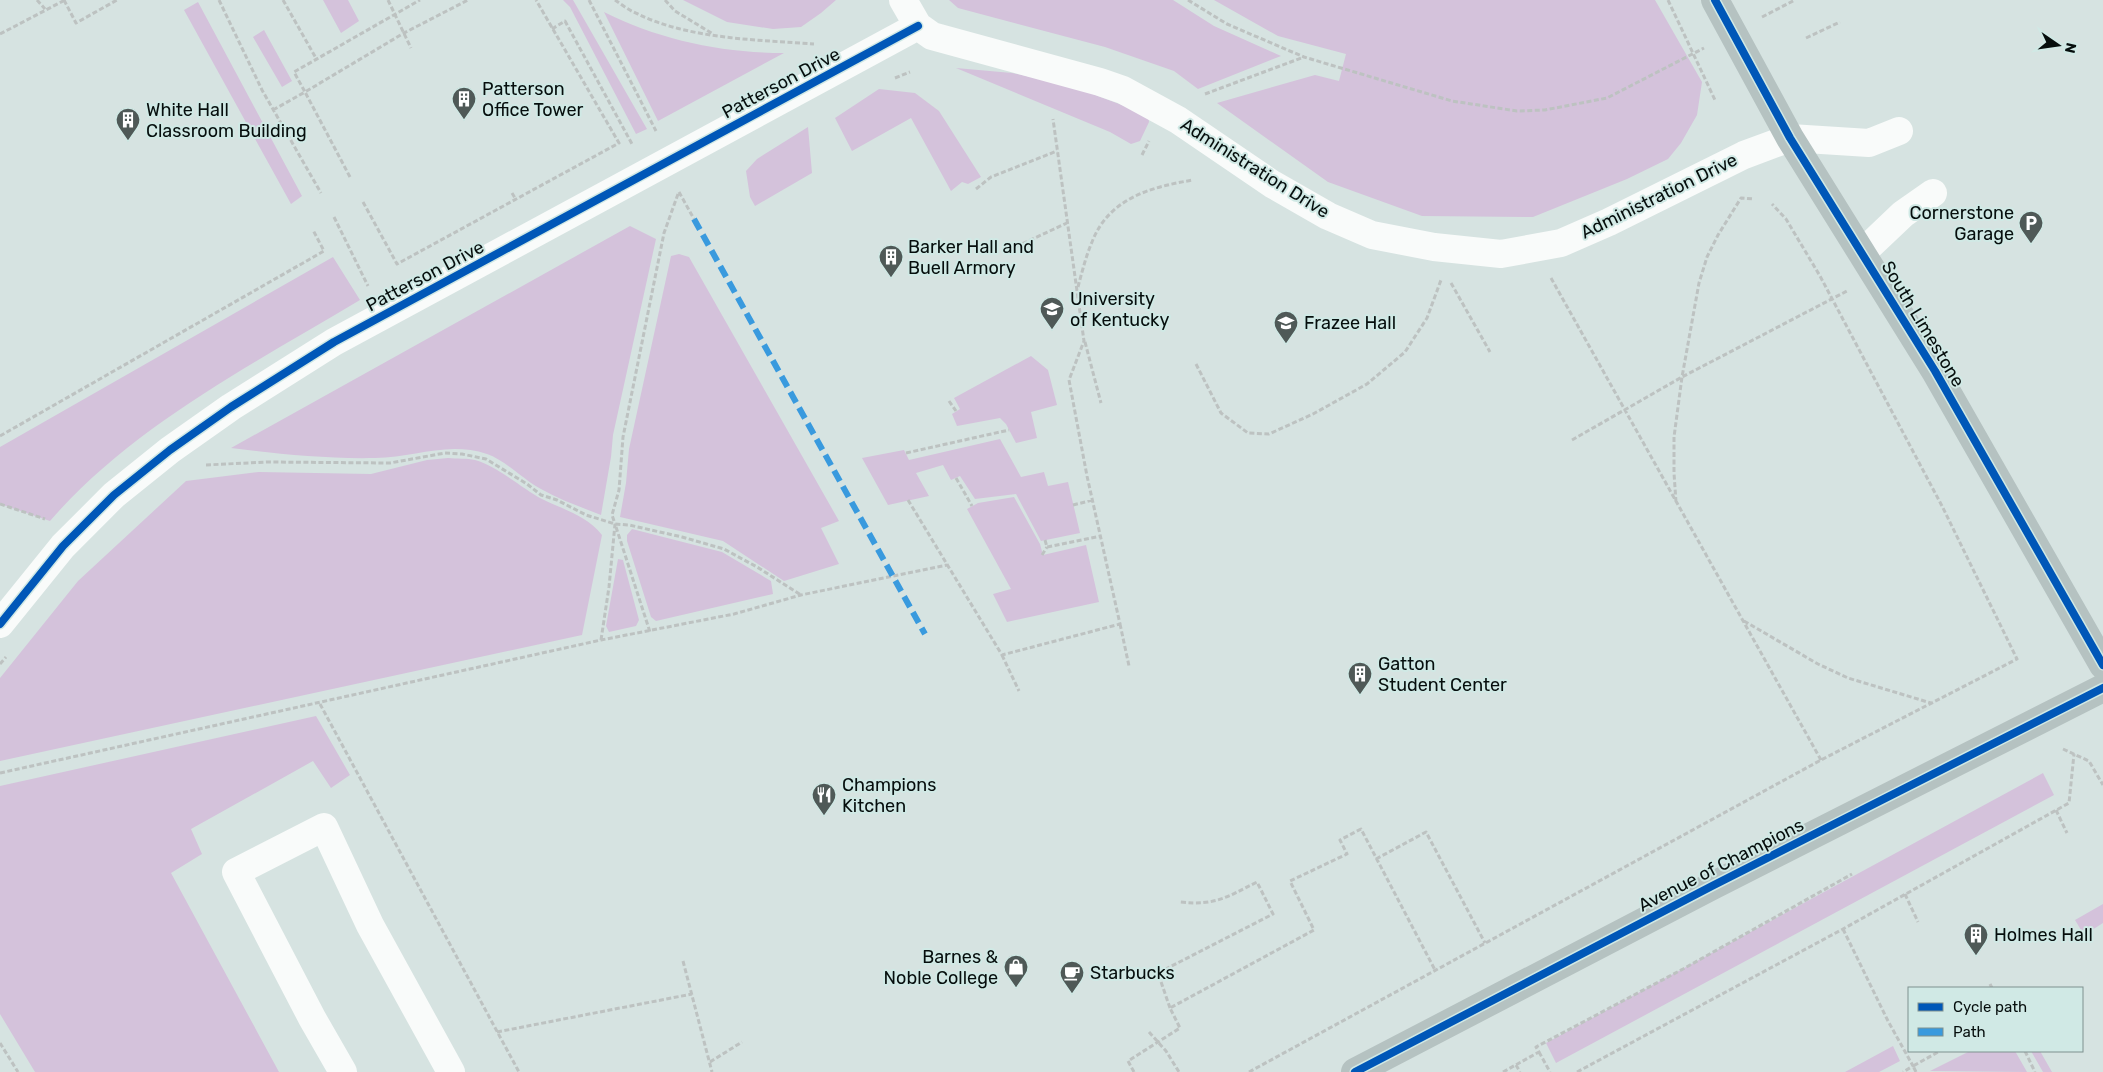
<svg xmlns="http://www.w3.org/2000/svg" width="2103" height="1072" viewBox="0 0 2103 1072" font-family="Rubik,sans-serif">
<rect width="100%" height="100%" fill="#d6e3e1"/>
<path fill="#d4c2db" d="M 323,0 L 348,0 L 359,21 L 341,33 Z
M 563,0 L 573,0 L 647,129 L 636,134 L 570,7 Z
M 683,0 L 836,0 L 821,13 L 801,27 L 773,29 L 727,22 Z
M 949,0 L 1173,0 L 1214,26 L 1281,56 L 1198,89 L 1174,71 L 1105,47 L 958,8 Z
M 1214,0 L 1655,0 L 1702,82 L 1697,115 L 1681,143 L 1668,159 L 1627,179 L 1533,217 L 1422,216 L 1328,182 L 1217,103 L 1315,75 L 1339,81 L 1346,54 L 1278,36 Z
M 198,2 L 302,196 L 291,204 L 184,10 Z
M 604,12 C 659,40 723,53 784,53 L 658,121 Z
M 264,30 L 292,81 L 282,87 L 253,37 Z
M 956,68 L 1012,73 L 1069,85 L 1148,115 L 1149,122 L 1140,141 L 1131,144 L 1110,132 Z
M 879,89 L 915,93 L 939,111 L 981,177 L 968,184 L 962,182 L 951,191 L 911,118 L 852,151 L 835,118 Z
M 808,127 L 812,173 L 755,206 L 750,197 L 746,171 L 757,159 Z
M 630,226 L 656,239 L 613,435 L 611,457 L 601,515 C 581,507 560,500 541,489 C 524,480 505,460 487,454 C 446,441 415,458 375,458 C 326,459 278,454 231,448 Z
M 679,254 L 689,257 L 839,521 L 821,528 L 839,564 L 784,581 L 723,541 L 620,517 L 626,483 L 629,449 L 671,256 Z
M 333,257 L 360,300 C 253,364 132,426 50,521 L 0,504 L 0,447 Z
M 1031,356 L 1048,370 L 1057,405 L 1031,412 L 1037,438 L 1016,443 L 1006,424 L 1000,418 L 957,426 L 952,414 L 960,409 L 954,398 Z
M 1000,439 L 1021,477 L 1044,472 L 1048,486 L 1068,482 L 1080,533 L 1041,541 L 1016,494 L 975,499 L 960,476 L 951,480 L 943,465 L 916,473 L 929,496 L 888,505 L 862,458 L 904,450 L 909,460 Z
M 448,458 C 457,459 467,458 475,460 C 497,466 523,489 542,499 C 564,510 586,515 602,535 L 582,635 L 0,761 L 0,678 L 78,581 L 186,481 L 259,472 L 371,474 L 427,460 Z
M 1014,497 L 1040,544 L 1043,555 L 1086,545 L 1099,602 L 1007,622 L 993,594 L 1011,589 L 967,509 L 978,503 Z
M 632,529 L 722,552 L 771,581 L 773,594 L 656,621 L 651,617 L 627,541 L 627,535 Z
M 618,559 L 623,560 L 639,620 L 636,626 L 609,632 L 606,626 Z
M 316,716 L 350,775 L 331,788 L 313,761 L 191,829 L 202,854 L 171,873 L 279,1072 L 35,1072 L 0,1014 L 0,786 Z
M 2043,773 L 2054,795 L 1556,1063 L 1546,1043 Z
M 2103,904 L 2103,923 L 2084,935 L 2075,920 Z
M 1893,1046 L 1900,1061 L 1879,1072 L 1845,1072 Z
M 1970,1051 L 2015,1051 L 2027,1072 L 1930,1071 Z
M 2031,1051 L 2040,1051 L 2052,1072 L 2043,1072 Z"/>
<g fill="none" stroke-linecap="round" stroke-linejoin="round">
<path stroke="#bdc2c1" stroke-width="3" stroke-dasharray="5 2.5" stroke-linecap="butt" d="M 37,0 L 45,9
M 64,0 L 76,23 L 117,0
M 219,0 L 262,90 L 321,193
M 283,0 L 317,60
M 388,0 L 411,48
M 589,0 L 656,131
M 615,0 C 622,5 630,11 638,14 C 688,39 759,40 814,44
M 665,0 L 675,11 L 713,34
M 1188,0 L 1227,24 L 1304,57 L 1452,101 L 1517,111 L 1545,110 L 1607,98 L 1704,48
M 1668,0 L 1715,100
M 1762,17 L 1795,0
M 552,29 L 565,21 L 632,144
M 0,34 L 65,0
M 1806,38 L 1840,22
M 895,78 L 910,72
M 1205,94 L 1304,57
M 273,110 L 305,92 L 294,72 L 420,0
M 1142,155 L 1149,141
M 350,177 L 305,92 L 404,33 L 468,0
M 976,189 L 991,177 L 1057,151
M 679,192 L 694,219
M 512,193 L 515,198
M 363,202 L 397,264 L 619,143 L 536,0
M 334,217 L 368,286
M 1009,250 L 1067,223
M 1551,278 L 1821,760
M 1451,283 L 1490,352
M 1078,287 C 1082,272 1086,256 1092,242 C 1109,198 1151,187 1193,180
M 1085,342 L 1101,403
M 1196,364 L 1221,413 L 1248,433 L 1269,434 L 1313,414 L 1367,384 L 1405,352 L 1427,318 L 1441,280
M 949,401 L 956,411
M 0,436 L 324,251 L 313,230
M 1572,440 L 1682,377 L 1847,291
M 906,453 L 1009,430
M 206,465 L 266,462 L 390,463 L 445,453 L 462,454 L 486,459 L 527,484 L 541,495 L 557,500 L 586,515 L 615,524 L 629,525 L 682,537 L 724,549 L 757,567 L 801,595
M 956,478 L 972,506
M 908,500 L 1002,655 L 1120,624 L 1087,476 L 1069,380 L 1084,341 L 1053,119
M 1676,502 L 1674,473 L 1674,437 L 1682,377 L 1699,283 L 1707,257 L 1718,235 L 1741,198 L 1754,199
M 0,504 L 45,519
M 1073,505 L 1093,500
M 616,527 L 650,632
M 1045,540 L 1047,547 L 1101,536
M 1042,555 L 1047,547
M 1744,621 L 1818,664 L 1848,678 L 1931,703
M 1120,624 L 1129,666
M 601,640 L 609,587 L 615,524 L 612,515 L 619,490 L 623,437 L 664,233 L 678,194
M 1002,655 L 1019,691
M 0,664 L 6,657
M 320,704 L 519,1072
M 2063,749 L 2089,761 L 2103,785
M 0,773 L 601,640 L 734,614 L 801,595 L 947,565
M 2056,810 L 2067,833
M 1376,859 L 1426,832 L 1485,943
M 1905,894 L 1918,922
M 1843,929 L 1888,1021 L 1913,1066 L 1903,1072
M 683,961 L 712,1072
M 1990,984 L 1992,988
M 1170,1008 L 1158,973 L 1273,914 L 1257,882 C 1227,897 1215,906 1180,902
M 497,1032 L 692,994
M 1149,1032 L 1166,1051 L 1179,1072
M 0,1043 L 18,1072
M 2025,1051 L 2035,1072
M 1539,1052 L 1550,1072
M 710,1062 L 742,1042
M 1516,1065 L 1520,1072
M 1134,1072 L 1128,1061 L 1180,1028 L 1170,1008 L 1314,930 L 1290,881 L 1347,854 L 1340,840 L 1361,829 L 1435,970
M 1249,1072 L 1821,760 L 2017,659 L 1942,506 L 1820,276 L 1786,219 L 1772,204
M 1503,1072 L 1539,1052 L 1536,1047 L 1683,969 L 1852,874
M 1577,1072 L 1843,929 L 2069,803 L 2074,754
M 1916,1072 L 1913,1066 L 1940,1051"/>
<path stroke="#f9fbfa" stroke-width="28" d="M 903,0 L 918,26 L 932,36 L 1100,82 L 1123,90 L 1178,120 L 1272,184 L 1328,216 L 1372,235 L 1434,247 L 1501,254 L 1561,243 L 1609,222 L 1744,155 L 1790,138 L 1869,143 L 1899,131
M 1862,253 L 1903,214 L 1933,193
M 0,624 L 63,546 L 114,495 L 170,450 L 231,407 L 334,342 L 918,26
M 343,1072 L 312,1018 L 236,872 L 324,827 L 370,925 L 451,1072"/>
<path stroke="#b5c2c1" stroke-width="28" d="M 1715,0 L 1790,138 L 1935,371 L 2103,665
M 1355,1072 L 1712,886 L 2103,688"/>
<path stroke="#399ade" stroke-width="6" stroke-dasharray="12 6" stroke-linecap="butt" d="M 694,219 L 925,634"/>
<defs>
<path id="cycleway" d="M 1715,0 L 1790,138 L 1935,371 L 2103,665
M 0,624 L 63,546 L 114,495 L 170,450 L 231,407 L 334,342 L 918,26
M 1355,1072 L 1712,886 L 2103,688"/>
</defs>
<use href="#cycleway" stroke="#d0e9e5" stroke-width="11"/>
<use href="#cycleway" stroke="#0057b8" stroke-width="8"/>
</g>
<defs>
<symbol id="building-pin" viewBox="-11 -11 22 30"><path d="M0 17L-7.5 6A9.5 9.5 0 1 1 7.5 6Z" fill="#4f5957" stroke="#d0e9e5"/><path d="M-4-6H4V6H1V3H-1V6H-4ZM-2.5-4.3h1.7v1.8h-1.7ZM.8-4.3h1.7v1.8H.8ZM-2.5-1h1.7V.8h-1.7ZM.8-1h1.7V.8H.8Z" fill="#fff"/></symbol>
<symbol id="parking-pin" viewBox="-11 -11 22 30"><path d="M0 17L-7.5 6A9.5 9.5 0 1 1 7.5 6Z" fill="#4f5957" stroke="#d0e9e5"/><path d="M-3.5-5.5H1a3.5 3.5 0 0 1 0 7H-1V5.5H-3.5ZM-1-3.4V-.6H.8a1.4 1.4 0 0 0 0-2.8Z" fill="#fff"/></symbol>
<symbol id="university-pin" viewBox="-11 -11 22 30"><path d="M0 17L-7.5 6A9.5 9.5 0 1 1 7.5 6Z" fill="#4f5957" stroke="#d0e9e5"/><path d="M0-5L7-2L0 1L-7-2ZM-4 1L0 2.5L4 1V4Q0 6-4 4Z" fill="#fff"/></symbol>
<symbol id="restaurant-pin" viewBox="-11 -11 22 30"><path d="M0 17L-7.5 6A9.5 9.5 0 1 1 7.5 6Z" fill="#4f5957" stroke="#d0e9e5"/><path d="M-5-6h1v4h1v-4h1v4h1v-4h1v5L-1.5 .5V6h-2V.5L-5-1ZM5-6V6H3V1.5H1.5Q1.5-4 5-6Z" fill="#fff"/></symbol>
<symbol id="shop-pin" viewBox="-11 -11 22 30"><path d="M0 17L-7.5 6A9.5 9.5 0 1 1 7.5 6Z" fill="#4f5957" stroke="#d0e9e5"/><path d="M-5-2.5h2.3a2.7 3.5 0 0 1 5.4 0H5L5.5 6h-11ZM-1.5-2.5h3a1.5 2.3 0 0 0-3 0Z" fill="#fff"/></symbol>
<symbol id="cafe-pin" viewBox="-11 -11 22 30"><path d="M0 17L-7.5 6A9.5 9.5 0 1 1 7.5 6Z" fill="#4f5957" stroke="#d0e9e5"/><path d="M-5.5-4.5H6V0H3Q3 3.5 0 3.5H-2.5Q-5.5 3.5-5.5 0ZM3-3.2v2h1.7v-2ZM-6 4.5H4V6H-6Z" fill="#fff"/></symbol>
</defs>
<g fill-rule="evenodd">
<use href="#building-pin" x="450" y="85" width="28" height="38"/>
<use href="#building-pin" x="114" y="106" width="28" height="38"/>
<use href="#parking-pin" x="2017" y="209" width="28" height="38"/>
<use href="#building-pin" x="877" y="243" width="28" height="38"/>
<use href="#university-pin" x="1038" y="295" width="28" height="38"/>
<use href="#university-pin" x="1272" y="309" width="28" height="38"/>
<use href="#building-pin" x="1346" y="660" width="28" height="38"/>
<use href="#restaurant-pin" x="810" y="781" width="28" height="38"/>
<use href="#building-pin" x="1962" y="921" width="28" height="38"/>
<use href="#shop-pin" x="1002" y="953" width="28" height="38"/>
<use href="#cafe-pin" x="1058" y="959" width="28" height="38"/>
</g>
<g text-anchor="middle" stroke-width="4" stroke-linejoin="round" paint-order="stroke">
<g font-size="18" fill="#060e0d" stroke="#d0e9e5">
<text transform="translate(781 83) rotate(-28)" y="6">Patterson Drive</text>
<text transform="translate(1255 168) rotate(32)" y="6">Administration Drive</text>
<text transform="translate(1659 196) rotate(-26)" y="6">Administration Drive</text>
<text transform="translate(425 276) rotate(-28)" y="6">Patterson Drive</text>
<text transform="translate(1923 324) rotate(59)" y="6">South Limestone</text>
<text transform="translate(1721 865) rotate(-27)" y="6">Avenue of Champions</text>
</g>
<g font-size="18" fill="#060e0d" stroke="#d0e9e5" text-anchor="start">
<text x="482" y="95">Patterson<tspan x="482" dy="21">Office Tower</tspan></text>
<text x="146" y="116">White Hall<tspan x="146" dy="21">Classroom Building</tspan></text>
<text x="2014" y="219" text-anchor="end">Cornerstone<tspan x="2014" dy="21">Garage</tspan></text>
<text x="908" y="253">Barker Hall and<tspan x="908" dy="21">Buell Armory</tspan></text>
<text x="1070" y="305">University<tspan x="1070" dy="21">of Kentucky</tspan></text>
<text x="1304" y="329">Frazee Hall</text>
<text x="1378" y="670">Gatton<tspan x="1378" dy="21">Student Center</tspan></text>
<text x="842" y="791">Champions<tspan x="842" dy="21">Kitchen</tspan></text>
<text x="1994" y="941">Holmes Hall</text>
<text x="998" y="963" text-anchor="end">Barnes &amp;<tspan x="998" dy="21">Noble College</tspan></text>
<text x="1090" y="979">Starbucks</text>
</g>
</g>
<rect x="1908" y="987" width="175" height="65" fill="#d0e9e5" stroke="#7f918f"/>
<rect x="1918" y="1003" width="25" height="8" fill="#0057b8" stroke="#7f918f"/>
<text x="1953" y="1012" font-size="15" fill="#060e0d">Cycle path</text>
<rect x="1918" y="1028" width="25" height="8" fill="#399ade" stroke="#7f918f"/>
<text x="1953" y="1037" font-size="15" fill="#060e0d">Path</text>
<g transform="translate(2058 45) rotate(103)" stroke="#d0e9e5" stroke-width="4" paint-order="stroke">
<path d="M0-4L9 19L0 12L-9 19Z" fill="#060e0d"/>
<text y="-8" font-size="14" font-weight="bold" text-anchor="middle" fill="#060e0d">N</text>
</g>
</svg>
